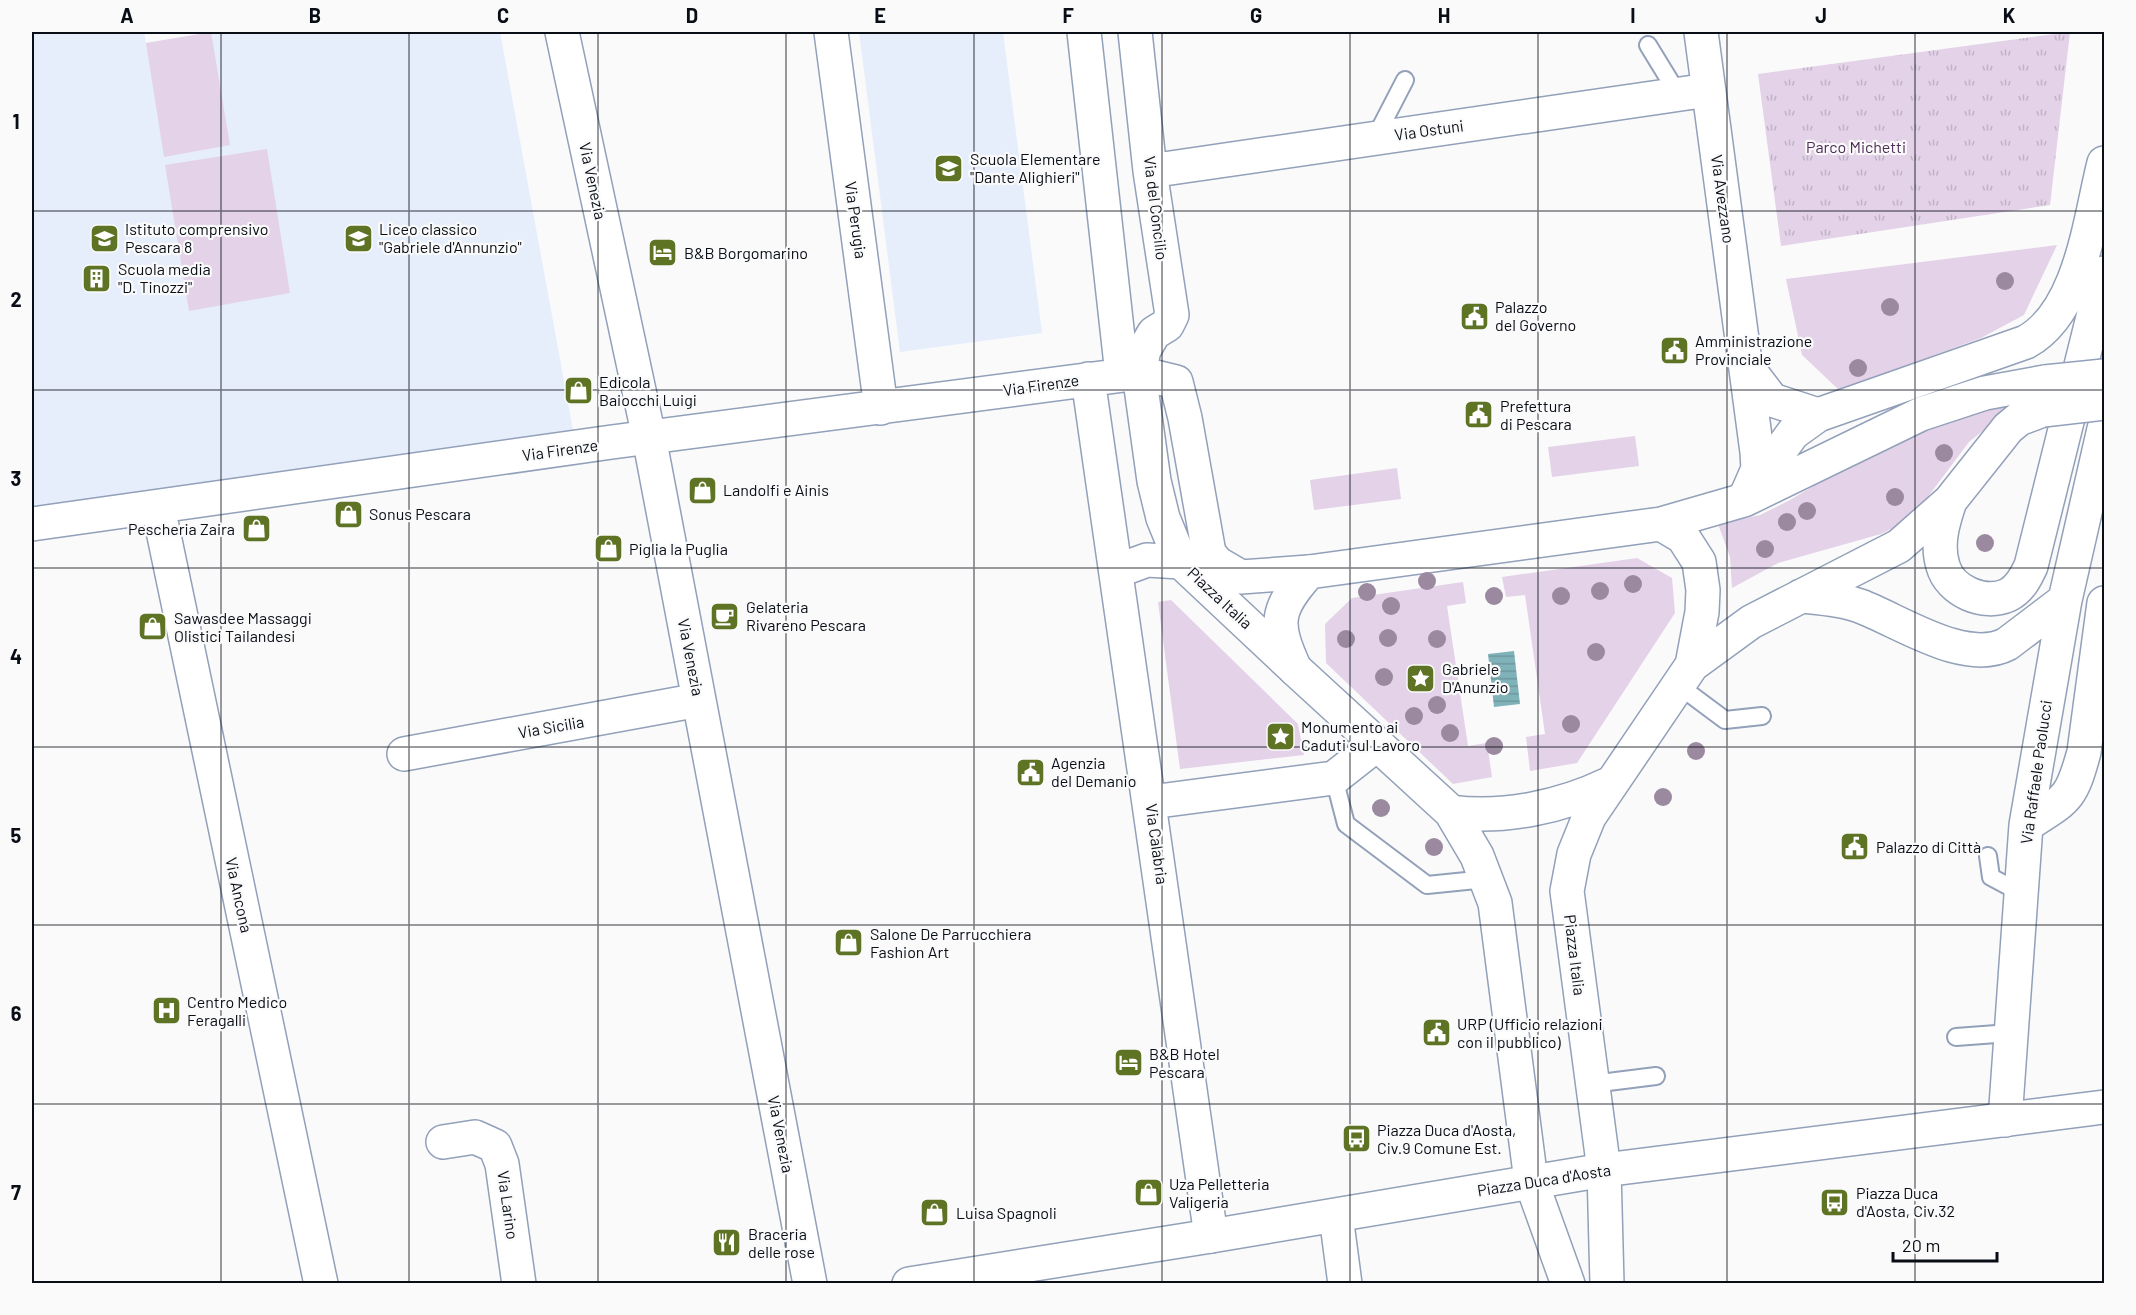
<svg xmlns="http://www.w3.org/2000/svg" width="2136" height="1315" viewBox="0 0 2136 1315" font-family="Barlow,sans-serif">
<defs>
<pattern id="park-tufts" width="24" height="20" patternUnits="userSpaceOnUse" patternTransform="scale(1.5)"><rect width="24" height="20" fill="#e3d2e8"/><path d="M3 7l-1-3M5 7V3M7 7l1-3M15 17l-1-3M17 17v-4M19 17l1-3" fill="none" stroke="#c1b3c6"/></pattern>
<pattern id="water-rules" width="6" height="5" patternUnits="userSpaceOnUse" patternTransform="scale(1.5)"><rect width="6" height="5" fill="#80b2b9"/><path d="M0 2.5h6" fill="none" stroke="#6d989e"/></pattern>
</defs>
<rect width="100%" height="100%" fill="#fafafa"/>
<path fill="#e6eefb" d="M 32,32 L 144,32 L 146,43 L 215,32 L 500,32 L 573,430 L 32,507 Z
M 859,32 L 1003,32 L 1042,333 L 900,352 Z"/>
<path fill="#e3d2e8" d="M 211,32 L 230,145 L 164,157 L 146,43 Z
M 267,149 L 290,293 L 189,311 L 165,165 Z
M 2057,245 L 2024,315 L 1981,338 L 1839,390 L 1802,355 L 1786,279 Z
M 2021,400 L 1969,442 L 1927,498 L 1905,522 L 1881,534 L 1778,563 L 1732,588 L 1730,557 L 1718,524 L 1760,515 L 1790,500 L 1908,430 Z
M 1635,436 L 1639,466 L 1552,477 L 1548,447 Z
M 1397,468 L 1401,499 L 1314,510 L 1310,480 Z
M 1637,558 L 1672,578 L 1675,613 L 1577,763 L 1530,771 L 1526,737 L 1545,734 L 1525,595 L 1506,597 L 1502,577 Z
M 1463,582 L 1466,603 L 1447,606 L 1468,746 L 1487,743 L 1492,777 L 1453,784 L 1326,663 L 1325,624 L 1352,598 Z
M 1171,600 L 1298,724 L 1304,755 L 1180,769 L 1158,602 Z"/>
<path fill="url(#park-tufts)" d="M 2070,32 L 2050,205 L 1781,246 L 1758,74 Z"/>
<path fill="url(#water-rules)" d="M 1514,651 L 1520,704 L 1494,707 L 1488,654 Z"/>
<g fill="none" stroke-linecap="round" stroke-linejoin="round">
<defs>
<path id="service" d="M 1648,45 L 1678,94
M 1375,138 L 1405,80
M 1678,685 L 1725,720 L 1762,716
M 1334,778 L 1346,824 L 1427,885 L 1486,879
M 1988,856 L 1991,877 L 2021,893
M 1956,1037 L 2010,1033
M 1592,1084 L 1656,1076"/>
<path id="minor" d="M 562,32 L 649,437 L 810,1284
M 831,32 L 881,408
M 1084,32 L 1122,374
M 1135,32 L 1150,171 L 1172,315 L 1167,325 L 1154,333 L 1144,350 L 1139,373 L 1154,481 L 1163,518 L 1181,562 L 1295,669
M 1701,32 L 1757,452 L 1758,469 L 1747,494
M 1150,171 L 1708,90
M 1746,366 L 1772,400 L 1818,415
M 1088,379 L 1211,1236
M 158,507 L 321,1284
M 32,524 L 612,442 L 1139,373 L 1176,382 L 1185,418 L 1209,553 L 1217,563 L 1241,577 L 1309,572
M 1117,571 L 1147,560 L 1181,562
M 404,754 L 699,700
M 1151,802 L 1334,778 L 1376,745
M 443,1142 L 475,1137 L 495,1146 L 502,1164 L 519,1284
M 1531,1181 L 1568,1284
M 1336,1216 L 1345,1284"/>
<path id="tertiary" d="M 1747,496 L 1793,433 L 1818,415 L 2026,342 C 2081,312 2090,218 2104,163
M 1950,501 C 1943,522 1936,544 1943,566 C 1950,591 1984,606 2008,595 C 2020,589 2026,577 2031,566 L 2104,273
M 1801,596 C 1821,598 1841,599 1860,606 C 1900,621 1965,666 2007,644 L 2065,600
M 1692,665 L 1751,622 L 1899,546 L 1950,501 L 2008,428 L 2019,419 L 2043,410
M 1451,812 C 1504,819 1561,807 1609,784
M 2026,825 C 2067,799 2071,800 2084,752 L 2104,603
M 2005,1120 L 2026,825 L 2065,600 L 2104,429
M 1604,1170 L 1567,891 L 1574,854 L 1589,817 L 1692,665 L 1702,612 L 1703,590 L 1699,562 L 1683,537 L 1661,524
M 1531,1181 L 1495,903 L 1477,856 L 1451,812 L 1295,669 C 1274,623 1275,610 1309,572 L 1661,524 L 1744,500 L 1921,414 L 1985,393 L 2045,382"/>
<path id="secondary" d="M 1604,1170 L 1607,1284
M 909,1284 L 1211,1236 L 1604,1170 L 2104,1107"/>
</defs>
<use href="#service" stroke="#92a0b9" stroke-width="20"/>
<use href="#minor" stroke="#92a0b9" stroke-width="36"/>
<use href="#tertiary" stroke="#92a0b9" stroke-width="36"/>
<use href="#secondary" stroke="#92a0b9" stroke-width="36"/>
<use href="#service" stroke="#fff" stroke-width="16"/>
<use href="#minor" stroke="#fff" stroke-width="33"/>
<use href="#tertiary" stroke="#fff" stroke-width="33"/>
<use href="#secondary" stroke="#fff" stroke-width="33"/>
<defs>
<path id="tertiary-bridge" d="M 2045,382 L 2104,376
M 2043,410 L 2104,403"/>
</defs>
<use href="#tertiary-bridge" stroke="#92a0b9" stroke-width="36" stroke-linecap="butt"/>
<use href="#tertiary-bridge" stroke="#fff" stroke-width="33"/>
</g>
<g fill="#9b89a0">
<circle cx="2005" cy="281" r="9"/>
<circle cx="1890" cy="307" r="9"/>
<circle cx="1858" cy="368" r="9"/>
<circle cx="1944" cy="453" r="9"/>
<circle cx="1895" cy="497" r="9"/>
<circle cx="1807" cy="511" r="9"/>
<circle cx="1787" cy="522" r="9"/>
<circle cx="1985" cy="543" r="9"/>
<circle cx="1765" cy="549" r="9"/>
<circle cx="1427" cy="581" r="9"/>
<circle cx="1633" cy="584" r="9"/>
<circle cx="1600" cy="591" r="9"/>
<circle cx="1367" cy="592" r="9"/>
<circle cx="1494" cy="596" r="9"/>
<circle cx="1561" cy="596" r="9"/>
<circle cx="1391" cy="606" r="9"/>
<circle cx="1388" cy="638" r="9"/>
<circle cx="1346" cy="639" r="9"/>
<circle cx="1437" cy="639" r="9"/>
<circle cx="1596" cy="652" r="9"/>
<circle cx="1384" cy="677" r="9"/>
<circle cx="1437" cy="705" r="9"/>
<circle cx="1414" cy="716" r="9"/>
<circle cx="1571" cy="724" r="9"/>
<circle cx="1450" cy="733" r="9"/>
<circle cx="1494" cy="746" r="9"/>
<circle cx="1696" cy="751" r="9"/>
<circle cx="1663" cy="797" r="9"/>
<circle cx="1381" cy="808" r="9"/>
<circle cx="1434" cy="847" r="9"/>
</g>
<path fill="none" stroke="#080d16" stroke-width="1.5" stroke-opacity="0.55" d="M 221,32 L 221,1284M 409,32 L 409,1284M 598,32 L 598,1284M 786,32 L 786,1284M 974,32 L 974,1284M 1162,32 L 1162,1284M 1350,32 L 1350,1284M 1538,32 L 1538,1284M 1727,32 L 1727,1284M 1915,32 L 1915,1284M 32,211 L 2104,211M 32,390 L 2104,390M 32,568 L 2104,568M 32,747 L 2104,747M 32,925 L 2104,925M 32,1104 L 2104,1104"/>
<defs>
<symbol id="school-square" viewBox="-11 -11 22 22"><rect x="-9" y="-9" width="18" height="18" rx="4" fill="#5e7323" stroke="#fafafa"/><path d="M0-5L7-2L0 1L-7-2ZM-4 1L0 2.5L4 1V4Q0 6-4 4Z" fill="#fff"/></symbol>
<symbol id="hotel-square" viewBox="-11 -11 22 22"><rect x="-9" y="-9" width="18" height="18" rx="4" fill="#5e7323" stroke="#fafafa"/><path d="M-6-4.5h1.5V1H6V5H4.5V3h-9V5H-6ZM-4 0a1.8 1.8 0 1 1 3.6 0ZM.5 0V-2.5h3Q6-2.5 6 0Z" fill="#fff"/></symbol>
<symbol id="building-square" viewBox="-11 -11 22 22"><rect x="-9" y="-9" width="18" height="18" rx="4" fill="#5e7323" stroke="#fafafa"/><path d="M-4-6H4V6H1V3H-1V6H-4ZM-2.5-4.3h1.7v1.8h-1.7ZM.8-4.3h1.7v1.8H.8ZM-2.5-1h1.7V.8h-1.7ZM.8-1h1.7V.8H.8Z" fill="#fff"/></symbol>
<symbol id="civic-square" viewBox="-11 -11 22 22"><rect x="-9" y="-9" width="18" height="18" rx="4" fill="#5e7323" stroke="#fafafa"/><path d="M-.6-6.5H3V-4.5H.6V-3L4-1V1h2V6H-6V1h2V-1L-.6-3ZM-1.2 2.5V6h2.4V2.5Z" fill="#fff"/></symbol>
<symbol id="shop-square" viewBox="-11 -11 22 22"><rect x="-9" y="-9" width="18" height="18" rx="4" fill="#5e7323" stroke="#fafafa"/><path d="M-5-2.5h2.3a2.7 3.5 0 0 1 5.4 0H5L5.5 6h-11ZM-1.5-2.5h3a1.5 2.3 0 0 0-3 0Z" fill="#fff"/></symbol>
<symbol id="cafe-square" viewBox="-11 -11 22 22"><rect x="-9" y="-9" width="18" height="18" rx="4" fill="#5e7323" stroke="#fafafa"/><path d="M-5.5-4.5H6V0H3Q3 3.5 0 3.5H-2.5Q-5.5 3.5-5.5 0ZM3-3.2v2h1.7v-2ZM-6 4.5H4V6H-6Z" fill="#fff"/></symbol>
<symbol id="sight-square" viewBox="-11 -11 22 22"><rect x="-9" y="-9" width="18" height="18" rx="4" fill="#5e7323" stroke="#fafafa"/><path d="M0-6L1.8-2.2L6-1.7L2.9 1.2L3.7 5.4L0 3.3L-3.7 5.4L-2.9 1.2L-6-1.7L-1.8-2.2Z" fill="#fff"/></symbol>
<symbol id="hospital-square" viewBox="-11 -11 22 22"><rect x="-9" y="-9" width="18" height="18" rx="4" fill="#5e7323" stroke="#fafafa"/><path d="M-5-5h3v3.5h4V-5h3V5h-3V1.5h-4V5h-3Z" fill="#fff"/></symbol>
<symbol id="bus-square" viewBox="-11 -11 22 22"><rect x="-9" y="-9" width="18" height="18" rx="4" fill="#5e7323" stroke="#fafafa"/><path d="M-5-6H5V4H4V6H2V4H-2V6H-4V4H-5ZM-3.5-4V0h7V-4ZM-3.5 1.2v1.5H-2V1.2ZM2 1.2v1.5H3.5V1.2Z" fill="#fff"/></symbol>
<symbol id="restaurant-square" viewBox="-11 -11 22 22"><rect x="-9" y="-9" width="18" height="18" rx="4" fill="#5e7323" stroke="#fafafa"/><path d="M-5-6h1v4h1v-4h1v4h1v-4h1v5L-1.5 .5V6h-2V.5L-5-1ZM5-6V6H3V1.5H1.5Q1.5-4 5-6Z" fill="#fff"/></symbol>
</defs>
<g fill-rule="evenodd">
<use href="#school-square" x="932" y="152" width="33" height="33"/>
<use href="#school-square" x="88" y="222" width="33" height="33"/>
<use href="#school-square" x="342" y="222" width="33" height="33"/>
<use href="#hotel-square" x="646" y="236" width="33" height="33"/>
<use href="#building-square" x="80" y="262" width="33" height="33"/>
<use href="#civic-square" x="1458" y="300" width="33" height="33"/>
<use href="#civic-square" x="1658" y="334" width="33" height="33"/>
<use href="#shop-square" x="562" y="374" width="33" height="33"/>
<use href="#civic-square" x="1462" y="398" width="33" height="33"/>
<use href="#shop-square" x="686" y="474" width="33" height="33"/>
<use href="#shop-square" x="332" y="498" width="33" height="33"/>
<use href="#shop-square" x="240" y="512" width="33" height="33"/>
<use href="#shop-square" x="592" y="532" width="33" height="33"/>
<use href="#cafe-square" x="708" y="600" width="33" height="33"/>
<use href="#shop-square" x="136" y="610" width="33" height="33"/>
<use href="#sight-square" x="1404" y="662" width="33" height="33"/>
<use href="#sight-square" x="1264" y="720" width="33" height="33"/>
<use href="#civic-square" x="1014" y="756" width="33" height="33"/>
<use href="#civic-square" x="1838" y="830" width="33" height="33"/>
<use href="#shop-square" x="832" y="926" width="33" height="33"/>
<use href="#hospital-square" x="150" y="994" width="33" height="33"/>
<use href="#civic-square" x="1420" y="1016" width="33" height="33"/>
<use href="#hotel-square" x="1112" y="1046" width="33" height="33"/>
<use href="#bus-square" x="1340" y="1122" width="33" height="33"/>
<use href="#shop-square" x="1132" y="1176" width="33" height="33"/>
<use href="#bus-square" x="1818" y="1186" width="33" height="33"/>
<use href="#shop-square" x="918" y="1196" width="33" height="33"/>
<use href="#restaurant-square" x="710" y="1226" width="33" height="33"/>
</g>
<g text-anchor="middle" stroke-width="4.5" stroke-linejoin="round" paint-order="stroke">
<g font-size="16" fill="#080d16" stroke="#fafafa">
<text transform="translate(1429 130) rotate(-8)" y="6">Via Ostuni</text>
<text transform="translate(593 181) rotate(78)" y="6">Via Venezia</text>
<text transform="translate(1723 199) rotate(82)" y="6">Via Avezzano</text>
<text transform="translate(1156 208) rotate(83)" y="6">Via del Concilio</text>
<text transform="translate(856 220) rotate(82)" y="6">Via Perugia</text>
<text transform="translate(1041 385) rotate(-8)" y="6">Via Firenze</text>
<text transform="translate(560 450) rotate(-8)" y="6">Via Firenze</text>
<text transform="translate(1220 598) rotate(43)" y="6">Piazza Italia</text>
<text transform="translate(691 657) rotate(79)" y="6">Via Venezia</text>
<text transform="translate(551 727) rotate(-10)" y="6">Via Sicilia</text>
<text transform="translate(2036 772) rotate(-82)" y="6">Via Raffaele Paolucci</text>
<text transform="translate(1157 844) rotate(82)" y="6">Via Calabria</text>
<text transform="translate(239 895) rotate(78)" y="6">Via Ancona</text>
<text transform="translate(1575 955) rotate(83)" y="6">Piazza Italia</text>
<text transform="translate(781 1134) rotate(79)" y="6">Via Venezia</text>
<text transform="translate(1544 1180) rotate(-9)" y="6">Piazza Duca d'Aosta</text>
<text transform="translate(508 1205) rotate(82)" y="6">Via Larino</text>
</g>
<g font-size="16" fill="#4e2c57" stroke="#fafafa">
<text x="1856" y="153">Parco Michetti</text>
</g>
<g font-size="16" fill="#080d16" stroke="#fafafa" text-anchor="start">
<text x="970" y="165">Scuola Elementare<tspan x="970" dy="18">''Dante Alighieri''</tspan></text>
<text x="125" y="235">Istituto comprensivo<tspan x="125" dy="18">Pescara 8</tspan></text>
<text x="379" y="235">Liceo classico<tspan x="379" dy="18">"Gabriele d'Annunzio"</tspan></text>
<text x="684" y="259">B&amp;B Borgomarino</text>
<text x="118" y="275">Scuola media<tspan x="118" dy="18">"D. Tinozzi"</tspan></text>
<text x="1495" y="313">Palazzo<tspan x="1495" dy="18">del Governo</tspan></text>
<text x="1695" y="347">Amministrazione<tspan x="1695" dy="18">Provinciale</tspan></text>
<text x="599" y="388">Edicola<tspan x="599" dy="18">Baiocchi Luigi</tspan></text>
<text x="1500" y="412">Prefettura<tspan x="1500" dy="18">di Pescara</tspan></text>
<text x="723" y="496">Landolfi e Ainis</text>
<text x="369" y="520">Sonus Pescara</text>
<text x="235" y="535" text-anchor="end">Pescheria Zaira</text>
<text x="629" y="555">Piglia la Puglia</text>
<text x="746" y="613">Gelateria<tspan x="746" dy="18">Rivareno Pescara</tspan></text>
<text x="174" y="624">Sawasdee Massaggi<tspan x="174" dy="18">Olistici Tailandesi</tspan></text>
<text x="1442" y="675">Gabriele<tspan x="1442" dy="18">D'Anunzio</tspan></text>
<text x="1301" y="733">Monumento ai<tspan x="1301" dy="18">Caduti sul Lavoro</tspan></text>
<text x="1051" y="769">Agenzia<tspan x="1051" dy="18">del Demanio</tspan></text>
<text x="1876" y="853">Palazzo di Città</text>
<text x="870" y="940">Salone De Parrucchiera<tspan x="870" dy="18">Fashion Art</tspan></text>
<text x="187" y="1008">Centro Medico<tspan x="187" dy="18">Feragalli</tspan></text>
<text x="1457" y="1030">URP (Ufficio relazioni<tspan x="1457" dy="18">con il pubblico)</tspan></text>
<text x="1149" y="1060">B&amp;B Hotel<tspan x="1149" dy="18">Pescara</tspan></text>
<text x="1377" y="1136">Piazza Duca d'Aosta,<tspan x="1377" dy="18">Civ.9 Comune Est.</tspan></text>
<text x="1169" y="1190">Uza Pelletteria<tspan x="1169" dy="18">Valigeria</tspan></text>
<text x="1856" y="1199">Piazza Duca<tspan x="1856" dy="18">d'Aosta, Civ.32</tspan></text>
<text x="956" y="1219">Luisa Spagnoli</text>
<text x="748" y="1240">Braceria<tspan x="748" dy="18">delle rose</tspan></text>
</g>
</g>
<rect width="2136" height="1315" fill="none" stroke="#fafafa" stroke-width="66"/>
<path d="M1893 1252v9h104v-9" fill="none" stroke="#080d16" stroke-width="3"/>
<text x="1902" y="1252" font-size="18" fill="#080d16" stroke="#fafafa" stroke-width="4.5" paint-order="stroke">20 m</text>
<rect x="33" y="33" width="2070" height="1249" fill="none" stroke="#080d16" stroke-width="2"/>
<g font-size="20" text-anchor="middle" font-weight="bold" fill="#080d16">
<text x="127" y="23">A</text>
<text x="315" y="23">B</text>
<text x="503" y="23">C</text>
<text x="692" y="23">D</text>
<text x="880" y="23">E</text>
<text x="1068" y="23">F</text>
<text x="1256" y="23">G</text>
<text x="1444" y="23">H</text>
<text x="1633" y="23">I</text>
<text x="1821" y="23">J</text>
<text x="2009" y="23">K</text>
<text x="16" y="129">1</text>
<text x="16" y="307">2</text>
<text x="16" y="486">3</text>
<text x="16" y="664">4</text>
<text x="16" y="843">5</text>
<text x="16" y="1021">6</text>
<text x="16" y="1200">7</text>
</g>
</svg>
